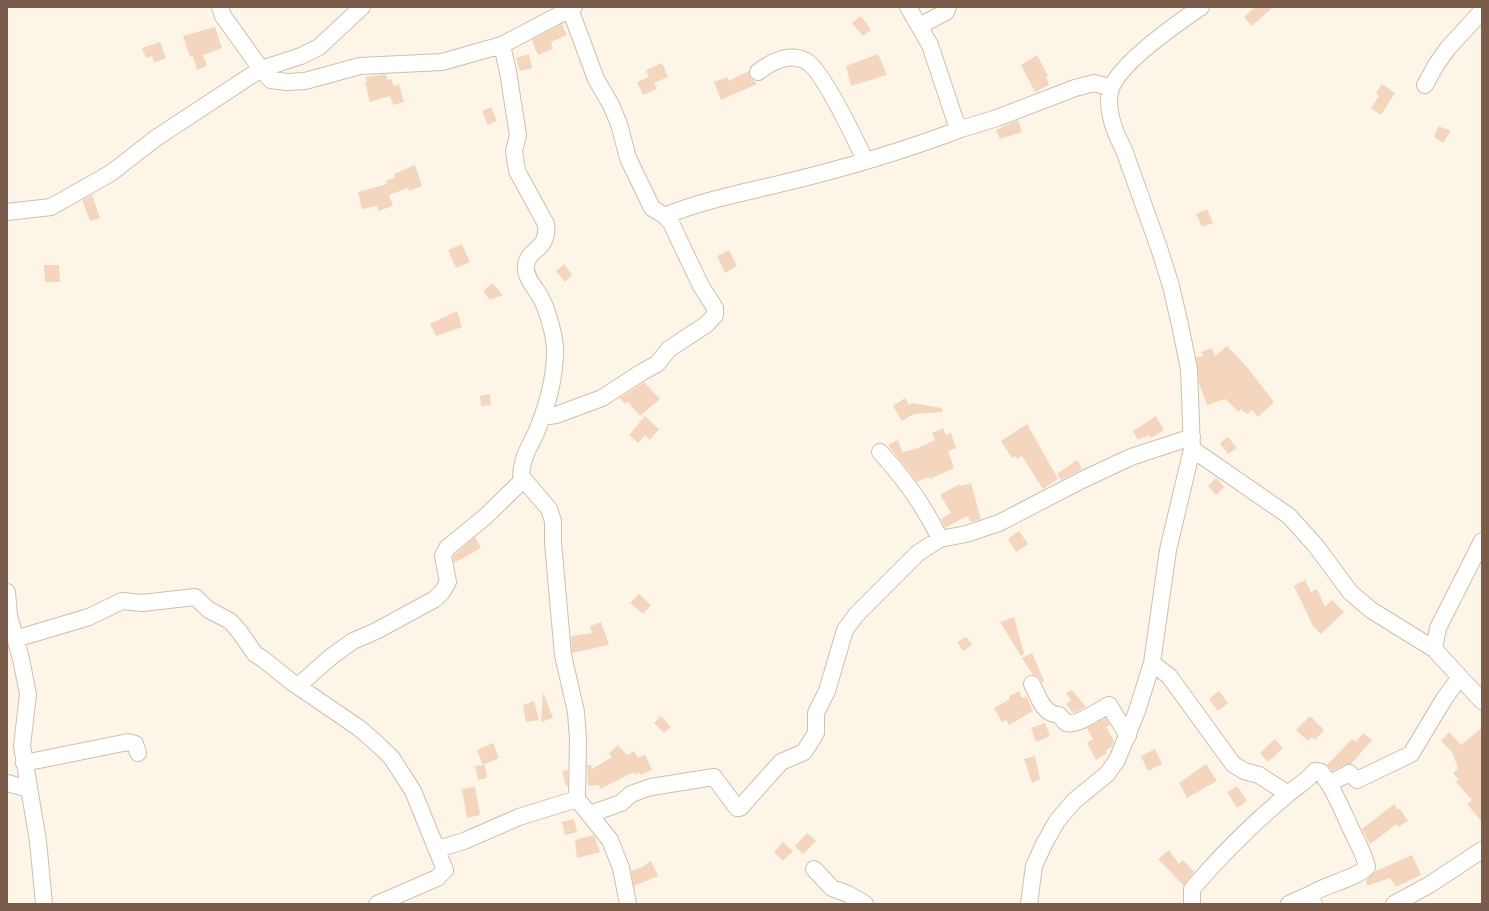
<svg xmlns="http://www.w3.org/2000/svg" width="1489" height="911" viewBox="0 0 1489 911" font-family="Cabin,sans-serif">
<rect width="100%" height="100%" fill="#fdf6e8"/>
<path fill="#f4d5be" d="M 1255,7 L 1273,7 L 1252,26 L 1244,17 Z
M 861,16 L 871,30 L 863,36 L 852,23 Z
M 562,24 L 567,35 L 551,42 L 553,49 L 538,55 L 532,40 Z
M 215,27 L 222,48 L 203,55 L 207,66 L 197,70 L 193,56 L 190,57 L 183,36 Z
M 160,42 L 166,58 L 154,63 L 152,56 L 146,58 L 142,48 Z
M 529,54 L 532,68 L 520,71 L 516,58 Z
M 878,54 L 887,75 L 851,86 L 846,66 Z
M 1037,55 L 1048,76 L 1046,77 L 1049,85 L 1035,92 L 1021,65 Z
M 662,63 L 668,77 L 654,83 L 657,89 L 643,95 L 637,82 L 649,77 L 646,70 Z
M 749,71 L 750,77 L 757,84 L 721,100 L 714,82 L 727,77 L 729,81 Z
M 386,74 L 387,80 L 391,79 L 394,86 L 399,84 L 404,102 L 393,105 L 390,96 L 370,102 L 365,82 L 367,82 L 366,77 Z
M 1382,84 L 1395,93 L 1381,115 L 1371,108 L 1379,96 L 1376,93 Z
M 491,107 L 497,121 L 488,125 L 482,111 Z
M 1018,120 L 1022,132 L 1000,139 L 996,130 Z
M 1438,126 L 1451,131 L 1443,143 L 1434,137 Z
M 415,165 L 422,186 L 409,191 L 408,188 L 389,195 L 393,206 L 378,211 L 377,206 L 362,209 L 358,192 L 387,184 L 386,181 L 395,177 L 394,174 Z
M 92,195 L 100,218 L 90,221 L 82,200 Z
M 1207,209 L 1213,223 L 1202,227 L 1196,214 Z
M 462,244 L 470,262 L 456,268 L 448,250 Z
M 729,250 L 737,266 L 725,273 L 717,256 Z
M 564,264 L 572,275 L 565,282 L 556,271 Z
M 44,265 L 59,265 L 60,282 L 45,282 Z
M 492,283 L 503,295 L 490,300 L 483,291 Z
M 457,311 L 462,327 L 436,336 L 430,324 Z
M 1227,346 L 1247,367 L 1274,402 L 1258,417 L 1252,410 L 1247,414 L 1241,409 L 1239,412 L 1225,399 L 1207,405 L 1199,383 L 1196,357 L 1203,356 L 1201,352 L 1212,348 L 1215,356 Z
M 644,382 L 660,399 L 640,416 L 628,402 L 625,404 L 620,398 Z
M 490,394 L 491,405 L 481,406 L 480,396 Z
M 905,398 L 909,405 L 912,403 L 942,408 L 942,412 L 914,414 L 902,421 L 893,406 Z
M 645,416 L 659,429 L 650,440 L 645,435 L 638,443 L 629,435 Z
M 1156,416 L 1164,430 L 1151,438 L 1149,435 L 1138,440 L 1133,431 Z
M 1027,424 L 1058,479 L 1043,489 L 1022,456 L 1017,459 L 1015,456 L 1012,458 L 1001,441 Z
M 943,428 L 946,435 L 951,433 L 956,448 L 948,451 L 954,468 L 930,479 L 929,477 L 917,482 L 888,445 L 898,440 L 902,452 L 916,449 L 935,440 L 932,433 Z
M 1228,437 L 1237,448 L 1228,454 L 1220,443 Z
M 1077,460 L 1082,469 L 1061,480 L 1057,474 Z
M 1216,478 L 1224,487 L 1216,495 L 1208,486 Z
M 971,483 L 981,519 L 971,522 L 967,516 L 945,528 L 941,519 L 951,513 L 940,495 L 960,484 L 961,486 Z
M 1019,531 L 1028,544 L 1016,552 L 1008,539 Z
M 475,537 L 481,548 L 454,563 L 453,557 L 455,554 Z
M 1305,580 L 1311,592 L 1317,589 L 1325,607 L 1332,600 L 1344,612 L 1321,634 L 1313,626 L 1294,586 Z
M 639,594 L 651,605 L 643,614 L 630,603 Z
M 1014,617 L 1024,654 L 1021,656 L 1000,622 Z
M 601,622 L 609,645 L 572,653 L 571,636 L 592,633 L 590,626 Z
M 966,637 L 972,645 L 963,651 L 957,642 Z
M 1032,653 L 1044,681 L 1042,682 L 1038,676 L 1033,675 L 1022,658 Z
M 1072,690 L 1086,707 L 1073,713 L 1066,704 L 1071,700 L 1066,693 Z
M 1019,691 L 1022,698 L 1026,696 L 1033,711 L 1009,725 L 1006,720 L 1002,722 L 994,708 L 1010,699 L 1009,696 Z
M 1219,691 L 1228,703 L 1218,711 L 1209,699 Z
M 543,692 L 553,718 L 541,722 Z
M 534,701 L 539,720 L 526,722 L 523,705 Z
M 661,716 L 671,727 L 664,733 L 654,723 Z
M 1310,716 L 1324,730 L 1315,740 L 1312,737 L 1308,741 L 1296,730 Z
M 1106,718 L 1110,725 L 1106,727 L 1114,741 L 1112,747 L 1106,750 L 1107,753 L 1096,760 L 1087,743 L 1093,739 L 1087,728 Z
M 1045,723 L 1050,736 L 1036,742 L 1031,728 Z
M 1482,728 L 1482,822 L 1467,804 L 1472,800 L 1456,782 L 1459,780 L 1453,773 L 1458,768 L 1452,752 L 1441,741 L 1449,732 L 1461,745 Z
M 1363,733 L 1372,740 L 1351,764 L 1344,765 L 1332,771 L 1327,765 L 1352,739 L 1356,742 Z
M 1275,739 L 1283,748 L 1268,762 L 1260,753 Z
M 493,743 L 499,758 L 483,765 L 477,750 Z
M 618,745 L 627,755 L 634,751 L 638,758 L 645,755 L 652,770 L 641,775 L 639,773 L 635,775 L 634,772 L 600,789 L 599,785 L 588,786 L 587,765 L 591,765 L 592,769 L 612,757 L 609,753 Z
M 1155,749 L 1162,764 L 1148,771 L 1141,756 Z
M 1035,756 L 1040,779 L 1032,783 L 1024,759 Z
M 1206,764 L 1217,781 L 1187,798 L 1179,783 Z
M 485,765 L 487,778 L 478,780 L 475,766 Z
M 568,770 L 568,785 L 566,786 L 562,771 Z
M 1237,786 L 1247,801 L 1237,808 L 1227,792 Z
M 475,787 L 480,815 L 467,818 L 462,789 Z
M 1394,804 L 1398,810 L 1400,809 L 1408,821 L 1398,827 L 1397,824 L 1370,844 L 1362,829 Z
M 574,819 L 577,832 L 565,835 L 562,822 Z
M 807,833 L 816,841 L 803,854 L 795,846 Z
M 594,835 L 600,852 L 577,858 L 575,840 Z
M 783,842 L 793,851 L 783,861 L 774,852 Z
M 1169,850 L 1179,864 L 1183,860 L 1194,872 L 1184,886 L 1158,859 Z
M 1412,855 L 1421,875 L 1396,887 L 1390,878 L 1367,886 L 1366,880 L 1376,871 Z
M 651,861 L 658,876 L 634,886 L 631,871 L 642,867 Z"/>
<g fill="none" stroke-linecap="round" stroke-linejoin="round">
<defs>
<path id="minor" d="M 220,7 L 223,16 L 261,69 L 271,80 L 287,82 L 305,81 L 360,66 L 442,62 L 502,45 L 574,7
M 908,7 L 930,45 L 955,120 L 961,129 L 997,118 L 1075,88 L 1094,83 L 1105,86 L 1110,91
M 919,26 L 946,12 L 948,7
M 502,45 L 508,72 L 518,135 L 514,151 L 517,171 L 546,224 C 549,251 528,248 526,265 C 524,278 537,289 542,300 C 548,312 555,337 555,350 C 555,380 547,406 536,433 C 528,450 523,455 521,476 L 549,509 L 553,521 L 553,543 L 563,655 L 576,712 L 578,740 L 577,799 L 610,840 L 621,868 L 628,904
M 758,72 C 771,62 789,52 806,61 C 822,69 856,141 865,160
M 1425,85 L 1436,65 L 1448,48 L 1482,11
M 7,212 L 51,207 L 111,173 L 156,138 L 261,69 L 301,56 L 319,47 L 362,7
M 665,216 C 703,200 743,193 783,183 C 842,169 903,151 961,129
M 542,417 L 556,415 L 602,398 L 642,372 L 657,364 L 669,349 L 707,324 L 715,315 L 715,308 L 701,286 L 671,223 L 665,216 L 652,208 L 628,158 L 619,124 L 611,105 L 596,79 L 570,9
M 1192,449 L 1289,516 L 1316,546 L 1350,592 L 1371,610 L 1434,649 L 1482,701
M 880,452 C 904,478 925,507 940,539
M 7,592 L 9,616 L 21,659 L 28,694 L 22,746 L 38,841 L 44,904
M 15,639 L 89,617 L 122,601 L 142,603 L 195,597 L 209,610 L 230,621 L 239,631 L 255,654 L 263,659 L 293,683 L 359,728 L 374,741 L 391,757 L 413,791 L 445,870 L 437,878 L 377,904
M 1434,649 L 1438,628 L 1482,541
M 1152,663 L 1169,676 L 1233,764 L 1244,771 L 1259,775 L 1288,794
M 1032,684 C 1039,698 1043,714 1059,715 L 1066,723 C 1078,726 1097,711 1109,705 L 1128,736
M 299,685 L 332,656 L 353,641 L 376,631 L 435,599 L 442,592 L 448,582 L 443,556 L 447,548 L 485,517 L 523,480
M 24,763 L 128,742 L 135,744 L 138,753
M 7,783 L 29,789
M 590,814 L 621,803 L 631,794 L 651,787 L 714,777 L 737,808 L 740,808 L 781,762 L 804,752 L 816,733 L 816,713 L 827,691 L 845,630 L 856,615 L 918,553 L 940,539 L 966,534 L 999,523 L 1082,480 L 1131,457 L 1192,437
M 438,849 L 464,841 L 519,817 L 577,799
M 814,869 L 832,888 L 848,894 L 865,904
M 1029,904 L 1034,866 L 1044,844 L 1057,821 L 1074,801 L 1107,774 L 1117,760 L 1137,711 L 1152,663 L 1168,550 L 1192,449 L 1189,369 L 1180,325 L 1171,286 L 1159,248 L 1124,150 C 1115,133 1106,112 1110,92 C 1115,66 1179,22 1201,7
M 1192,904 L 1192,889 C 1221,855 1253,823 1287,795 C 1297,786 1307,781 1315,771 L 1321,772 L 1329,784 L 1349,773 L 1357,780 L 1411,754 L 1444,699 L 1460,677
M 1289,904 L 1313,893
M 1314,904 L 1312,901 L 1313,893 C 1327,884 1357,878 1367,867 C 1364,853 1357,842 1351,829 C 1344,814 1338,799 1329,784
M 1394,904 L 1429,885 L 1482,850"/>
</defs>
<use href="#minor" stroke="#d1beac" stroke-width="18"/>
<use href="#minor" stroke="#fff" stroke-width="16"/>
</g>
<rect width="1489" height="911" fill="none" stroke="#7a5c4a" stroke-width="16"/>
</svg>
